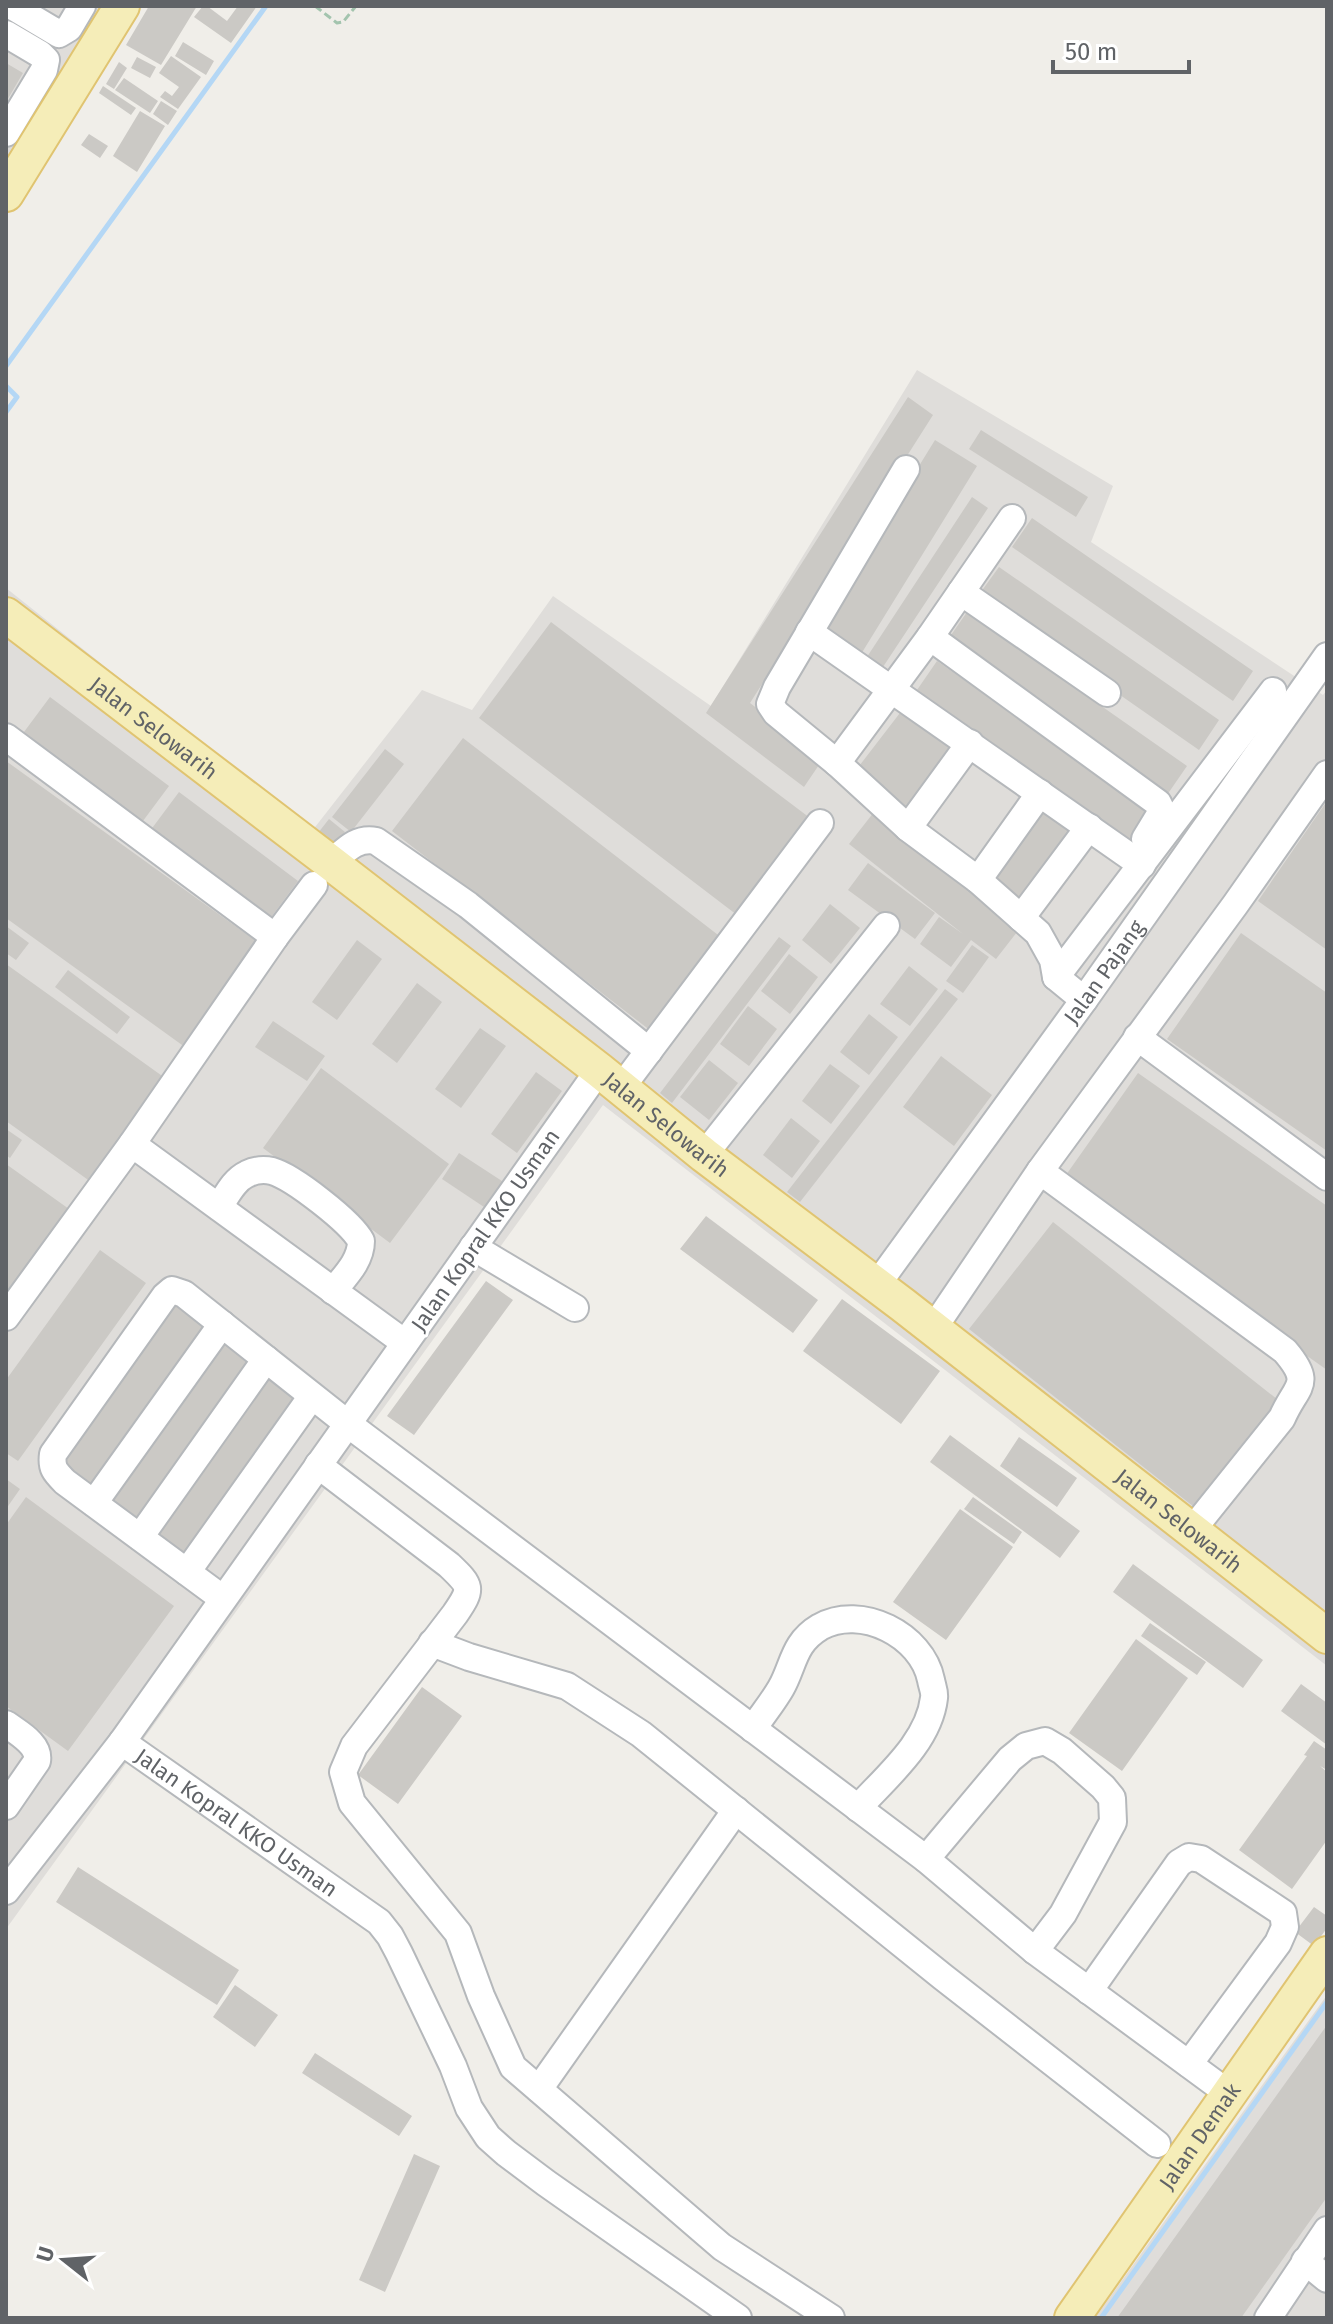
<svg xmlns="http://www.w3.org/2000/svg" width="1333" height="2324" viewBox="0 0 1333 2324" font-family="'Fira Sans',sans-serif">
<rect width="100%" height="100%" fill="#f0eee9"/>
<path fill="#dfddda" d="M 6,6 L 104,6 L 6,163 Z
M 917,370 L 1113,486 L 1091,542 L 1323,695 L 1327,690 L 1327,1666 L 603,1105 L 6,1929 L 6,588 L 312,831 L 422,690 L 472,710 L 553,596 L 711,706 Z
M 1327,1995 L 1327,2318 L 1095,2318 Z"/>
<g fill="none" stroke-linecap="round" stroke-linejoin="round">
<path stroke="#b4d7f5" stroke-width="5" d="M 6,366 L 266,6
M 6,386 L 17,397 L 6,412
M 1101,2318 L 1327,2002"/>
</g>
<path fill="#cbc9c5" d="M 149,6 L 197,6 L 161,65 L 126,45 Z
M 203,6 L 207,6 L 227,21 L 238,6 L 257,6 L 231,43 L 194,17 Z
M 183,42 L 214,61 L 206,75 L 175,56 Z
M 171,56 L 201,77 L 178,109 L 160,97 L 165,91 L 172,96 L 179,87 L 159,73 Z
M 137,57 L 156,67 L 150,78 L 131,68 Z
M 119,62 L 127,68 L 114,89 L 106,84 Z
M 6,63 L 23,73 L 6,102 Z
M 124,78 L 158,101 L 150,113 L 115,90 Z
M 103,86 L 136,108 L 131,115 L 99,93 Z
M 161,101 L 177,111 L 168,125 L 153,114 Z
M 140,111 L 165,126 L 137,172 L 113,156 Z
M 89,134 L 108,146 L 100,158 L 81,145 Z
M 908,397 L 933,415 L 750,703 L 823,759 L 804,787 L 706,713 Z
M 981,430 L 1088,497 L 1076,517 L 969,449 Z
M 935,440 L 977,466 L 858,659 L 816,633 Z
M 972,497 L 988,508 L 879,673 L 863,663 Z
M 1032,518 L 1253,671 L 1233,701 L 1012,547 Z
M 999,567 L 1219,720 L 1199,750 L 978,596 Z
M 967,612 L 1187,766 L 1167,795 L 947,641 Z
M 551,622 L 810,818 L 737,915 L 479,718 Z
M 937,661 L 1157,815 L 1137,844 L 917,690 Z
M 50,697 L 169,786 L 137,829 L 18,740 Z
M 903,709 L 957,751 L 908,816 L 853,774 Z
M 463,738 L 722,938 L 651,1031 L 392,831 Z
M 385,749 L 404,764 L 351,832 L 332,817 Z
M 6,761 L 263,946 L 189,1050 L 6,918 Z
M 179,792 L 298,881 L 266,924 L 147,835 Z
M 1327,801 L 1327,950 L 1258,901 Z
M 1043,810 L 1076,835 L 1023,904 L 990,879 Z
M 874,812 L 1021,927 L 996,959 L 971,940 L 951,967 L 920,944 L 939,917 L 963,934 L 849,844 Z
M 329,819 L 345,832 L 334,846 L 318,833 Z
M 868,863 L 935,913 L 915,939 L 848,890 Z
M 830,904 L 860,928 L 831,964 L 802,940 Z
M 6,926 L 29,943 L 16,960 L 6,953 Z
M 1241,933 L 1327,993 L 1327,1151 L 1167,1039 Z
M 779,937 L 791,946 L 672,1103 L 660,1093 Z
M 357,940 L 382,959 L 337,1020 L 312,1002 Z
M 972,945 L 989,957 L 963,993 L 946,981 Z
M 789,954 L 818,977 L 790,1014 L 761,991 Z
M 6,964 L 165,1078 L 91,1182 L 6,1121 Z
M 909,966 L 938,989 L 910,1026 L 880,1004 Z
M 68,970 L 130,1017 L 117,1034 L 55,987 Z
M 417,983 L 442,1002 L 397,1063 L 372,1044 Z
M 945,989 L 958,999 L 800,1202 L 787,1192 Z
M 748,1006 L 777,1029 L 749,1066 L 720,1044 Z
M 869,1014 L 898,1037 L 869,1075 L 840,1052 Z
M 273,1021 L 325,1056 L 307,1081 L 255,1047 Z
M 480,1028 L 506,1046 L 461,1108 L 435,1089 Z
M 941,1056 L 992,1095 L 954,1146 L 903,1107 Z
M 709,1060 L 738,1083 L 709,1120 L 680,1097 Z
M 830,1064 L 860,1086 L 831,1124 L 802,1101 Z
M 321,1068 L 449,1164 L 390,1243 L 263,1148 Z
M 536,1072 L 562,1091 L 517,1153 L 491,1134 Z
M 1138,1073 L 1327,1206 L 1327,1370 L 1061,1182 Z
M 791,1118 L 820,1141 L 792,1178 L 763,1155 Z
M 6,1129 L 22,1140 L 10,1158 L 6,1155 Z
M 459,1153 L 511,1187 L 493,1213 L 442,1179 Z
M 6,1164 L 69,1209 L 6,1297 Z
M 706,1216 L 818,1300 L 793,1333 L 680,1249 Z
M 1053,1222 L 1287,1407 L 1203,1514 L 969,1329 Z
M 100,1250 L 146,1283 L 18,1461 L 6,1453 L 6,1380 Z
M 486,1281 L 513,1300 L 414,1435 L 387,1416 Z
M 175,1299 L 211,1326 L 90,1490 L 54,1463 Z
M 842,1299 L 940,1371 L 901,1424 L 803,1351 Z
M 221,1336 L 258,1363 L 136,1527 L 100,1501 Z
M 267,1370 L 304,1397 L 182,1562 L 146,1535 Z
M 950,1435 L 1080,1531 L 1060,1558 L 930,1462 Z
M 1019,1437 L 1077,1478 L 1057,1507 L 1000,1466 Z
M 6,1479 L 20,1489 L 6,1509 Z
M 26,1497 L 174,1606 L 68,1751 L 6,1706 L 6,1525 Z
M 973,1497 L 1022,1532 L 1014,1544 L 964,1509 Z
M 960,1509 L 1013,1547 L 946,1640 L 893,1602 Z
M 1133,1564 L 1263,1660 L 1243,1688 L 1113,1592 Z
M 1150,1623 L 1206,1662 L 1197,1675 L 1141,1636 Z
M 1136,1639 L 1188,1678 L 1122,1771 L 1069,1733 Z
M 1301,1684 L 1327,1703 L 1327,1745 L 1281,1711 Z
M 422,1687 L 462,1716 L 398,1804 L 358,1775 Z
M 1314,1741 L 1327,1750 L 1327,1770 L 1320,1766 L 1327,1772 L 1327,1840 L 1292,1889 L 1239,1850 L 1307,1756 L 1304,1755 Z
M 78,1867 L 239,1970 L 217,2005 L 56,1902 Z
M 1314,1907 L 1327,1916 L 1327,1928 L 1314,1946 L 1295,1932 Z
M 235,1985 L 278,2015 L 255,2047 L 213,2017 Z
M 1327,2025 L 1327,2197 L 1241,2318 L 1117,2318 Z
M 315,2053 L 412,2116 L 399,2136 L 302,2073 Z
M 414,2154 L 440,2166 L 385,2292 L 359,2280 Z"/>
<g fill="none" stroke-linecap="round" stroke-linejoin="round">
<defs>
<g id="minor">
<path d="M 12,6 L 59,34 L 69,28 L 82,6"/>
<path d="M 6,34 L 40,54 L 46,60 L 44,70 L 6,133"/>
<path d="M 906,469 L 777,687 L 770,704 L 776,713 L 837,763 L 908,828 L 978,880 L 1038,933 L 1053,960 L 1056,977 L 1084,1000"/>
<path d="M 961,592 L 1107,693"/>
<path d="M 809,632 L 1142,865"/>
<path d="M 930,637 L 1158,803 L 1162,811 L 1145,839"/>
<path d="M 6,737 L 275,937"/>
<path d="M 837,763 L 930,637 L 1012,518"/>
<path d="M 908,828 L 970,743"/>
<path d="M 331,863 C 345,851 356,837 376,841 L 468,905 L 649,1051"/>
<path d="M 978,880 L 1040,793"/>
<path d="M 1021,918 L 1089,827"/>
<path d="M 1056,977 L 1273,691"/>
<path d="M 1137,1037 L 1327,1177"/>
<path id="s1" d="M 599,1070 L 122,1742 L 379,1922 L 390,1936 L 399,1953 L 453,2066 L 469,2108 L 488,2137 L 506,2153 L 546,2183 L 738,2318"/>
<path d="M 621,1088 L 820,823"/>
<path d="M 132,1144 L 405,1343"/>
<path d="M 704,1155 L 886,926"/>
<path d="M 1040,1171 L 1285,1351 C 1314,1385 1296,1385 1282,1418 L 1193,1529"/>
<path d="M 219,1207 C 227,1195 234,1180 247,1174 C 255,1170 263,1169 272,1171 C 293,1177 351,1222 361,1241 C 361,1261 345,1276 333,1291"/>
<path d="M 473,1247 L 575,1308"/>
<path id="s2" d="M 876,1286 L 1084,1000 L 1327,656"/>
<path d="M 6,1317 L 132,1144 L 275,937 L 314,885"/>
<path d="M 933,1329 L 1040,1171 L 1235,905 L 1327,774"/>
<path d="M 318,1465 L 449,1565 C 471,1586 473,1588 455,1614 L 354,1746 L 343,1772 L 352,1803 L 458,1933 L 481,1996 L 513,2067 L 722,2247 L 831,2318"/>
<path d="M 94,1503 L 222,1324"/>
<path d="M 140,1537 L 266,1359"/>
<path d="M 187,1572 L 312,1396"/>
<path d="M 222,1598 L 65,1482 C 55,1472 51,1468 53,1454 L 165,1296 L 172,1290 L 184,1294 L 348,1424 L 926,1859 L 1035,1951 L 1228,2093"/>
<path d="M 432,1643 L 469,1657 L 567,1686 L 641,1734 L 943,1977 L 1157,2144"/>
<path d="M 6,1724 C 18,1733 40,1744 37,1761 L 6,1806"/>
<path d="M 753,1729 C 762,1715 773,1702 781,1688 C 794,1665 793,1643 820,1627 C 861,1604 922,1635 931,1680 C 932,1686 935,1692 934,1698 C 929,1742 886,1777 858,1808"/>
<path d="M 926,1859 L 1010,1759 L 1026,1746 L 1045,1741 L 1062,1751 L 1103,1787 L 1112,1798 L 1113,1822 L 1063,1914 L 1035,1951"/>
<path d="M 6,1891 L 122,1742"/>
<path d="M 1089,1991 L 1179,1863 L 1189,1857 L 1201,1859 L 1283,1913 L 1285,1927 L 1278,1943 L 1189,2064"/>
<path d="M 539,2089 L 736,1810"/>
<path d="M 1305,2261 L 1327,2279"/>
<path d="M 1268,2318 L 1327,2230"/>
</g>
<g id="major">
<path d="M 6,194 L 122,6"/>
<path id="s3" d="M 6,615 L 331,863 L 599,1070 L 704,1155 L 903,1305 L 1327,1636"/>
<path id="s4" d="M 1072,2318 L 1327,1954"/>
</g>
</defs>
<use href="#minor" stroke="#b5b8bb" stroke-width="30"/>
<use href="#major" stroke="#e0c471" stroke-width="38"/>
<path stroke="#a3c4ae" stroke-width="3" stroke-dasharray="8 4" stroke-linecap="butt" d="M 315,6 L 337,23 L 343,22 L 356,6"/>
<use href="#minor" stroke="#fff" stroke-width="26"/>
<use href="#major" stroke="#f5edb8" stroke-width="34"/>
</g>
<g text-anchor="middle" stroke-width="6" stroke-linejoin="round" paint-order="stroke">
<g font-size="22" fill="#606367" stroke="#fff">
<text dy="8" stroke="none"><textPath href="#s3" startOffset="186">Jalan Selowarih</textPath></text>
<text dy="8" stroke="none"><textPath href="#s2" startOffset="388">Jalan Pajang</textPath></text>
<text dy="8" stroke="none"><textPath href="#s3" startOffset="834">Jalan Selowarih</textPath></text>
<text transform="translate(485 1230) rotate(-55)" y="8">Jalan Kopral KKO Usman</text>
<text dy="8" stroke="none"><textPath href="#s3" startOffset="1482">Jalan Selowarih</textPath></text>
<text dy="8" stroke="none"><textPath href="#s1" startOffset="964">Jalan Kopral KKO Usman</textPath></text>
<text dy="8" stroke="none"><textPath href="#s4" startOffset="222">Jalan Demak</textPath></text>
</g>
</g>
<rect width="1333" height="2324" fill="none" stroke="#606367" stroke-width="16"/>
<g transform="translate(64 2260) rotate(287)" stroke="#ffffff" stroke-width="6" paint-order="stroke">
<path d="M0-6L14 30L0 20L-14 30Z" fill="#606367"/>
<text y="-12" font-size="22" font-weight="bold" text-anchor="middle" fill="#606367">U</text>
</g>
<path d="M1053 60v12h136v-12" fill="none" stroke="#606367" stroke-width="4"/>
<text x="1065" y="60" font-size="24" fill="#606367" stroke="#ffffff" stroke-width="6" paint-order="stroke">50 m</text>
</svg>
